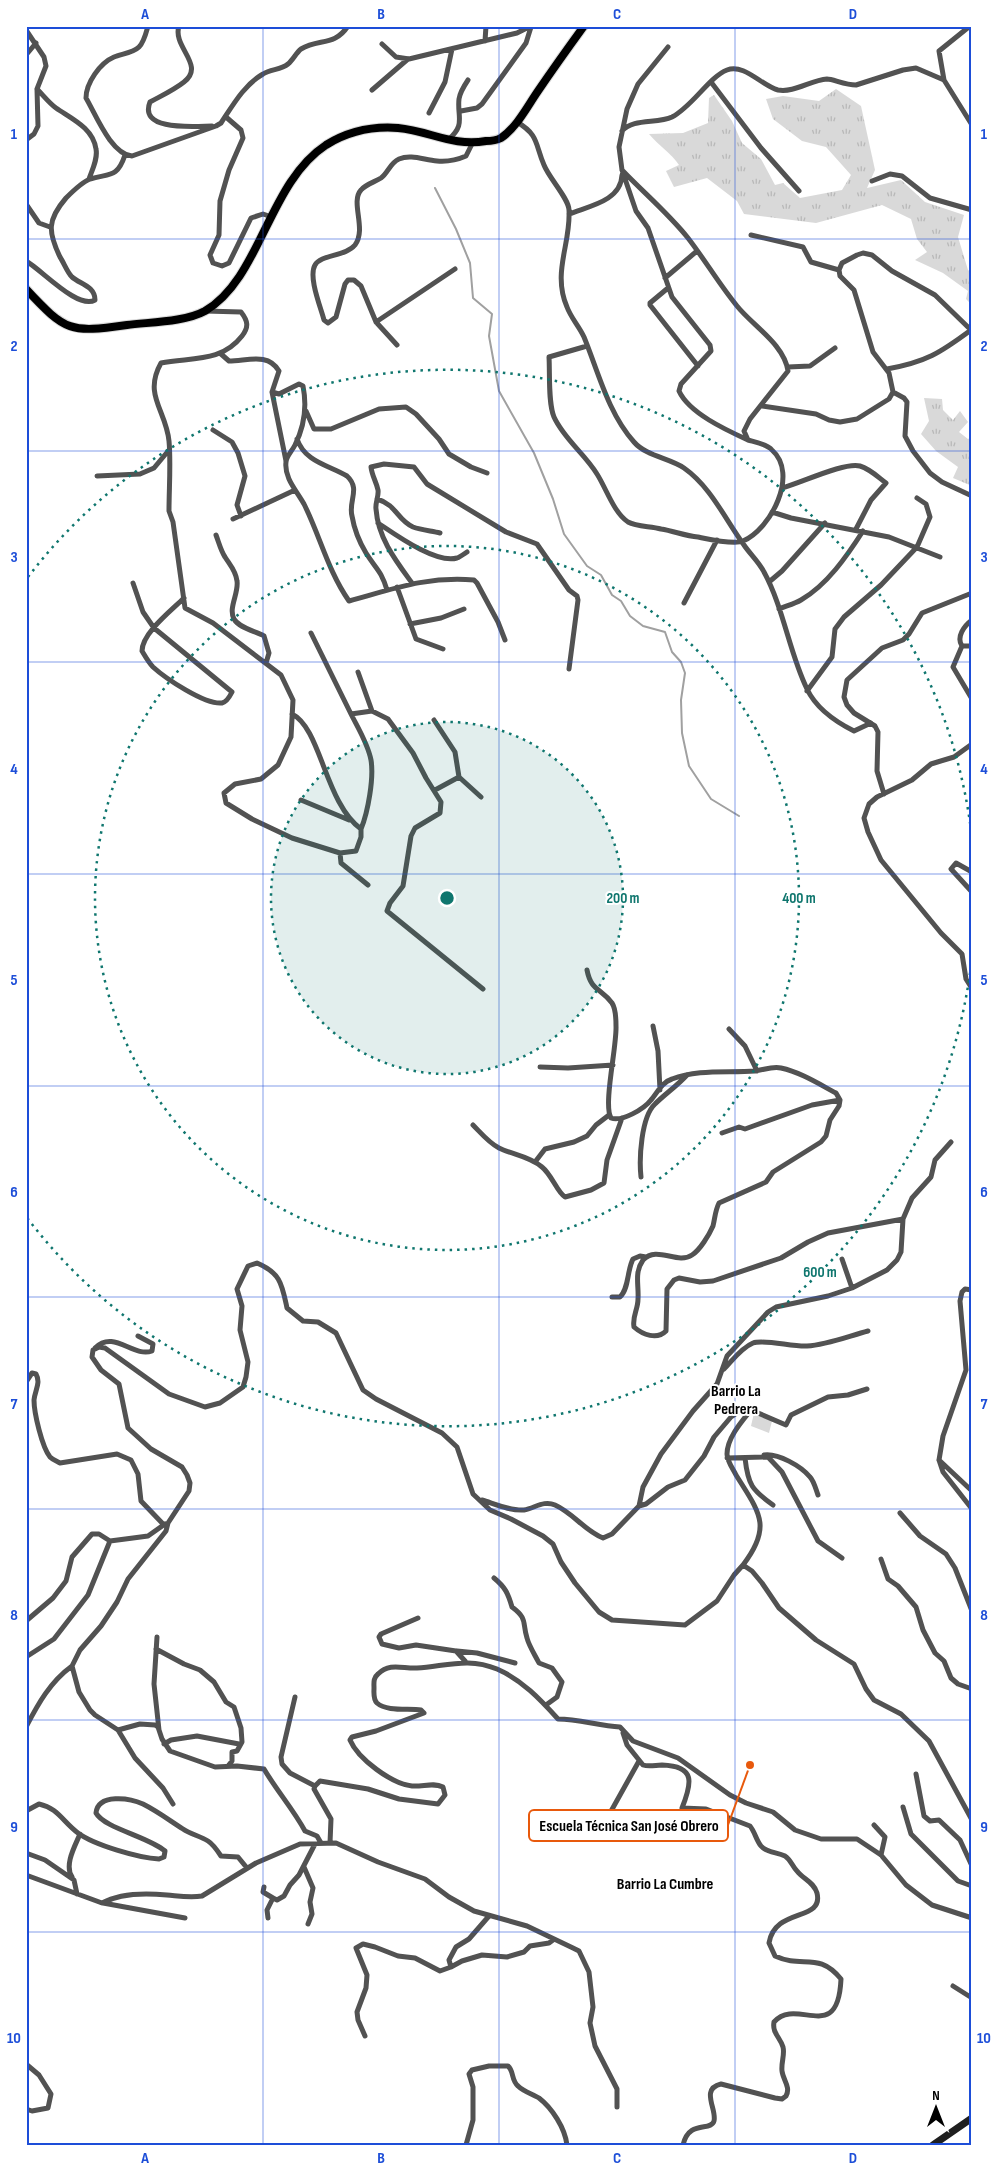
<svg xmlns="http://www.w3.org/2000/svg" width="998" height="2171" viewBox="0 0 998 2171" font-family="'Sofia Sans Condensed',sans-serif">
<defs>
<pattern id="grass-tufts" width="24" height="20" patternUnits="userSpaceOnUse" patternTransform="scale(1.25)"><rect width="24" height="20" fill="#d9d9d9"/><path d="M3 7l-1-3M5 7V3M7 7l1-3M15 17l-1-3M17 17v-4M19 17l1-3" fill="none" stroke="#b8b8b8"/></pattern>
</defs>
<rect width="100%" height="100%" fill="#fff"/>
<path fill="url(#grass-tufts)" d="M 836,89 L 861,106 L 875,170 L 867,188 L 901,180 L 925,202 L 964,215 L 958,237 L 968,270 L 972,273 L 972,305 L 966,299 L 968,291 L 943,273 L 915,260 L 927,252 L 917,239 L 911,219 L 882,205 L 816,223 L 744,214 L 737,201 L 707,178 L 674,187 L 666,171 L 679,165 C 672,154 658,145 649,134 L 683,133 L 708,123 L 709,98 L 714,95 L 732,121 L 742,143 L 761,159 L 775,185 L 783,183 L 800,198 L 842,190 L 851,175 L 826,147 L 802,141 L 773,119 L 766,99 L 783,96 L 819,101 Z
M 924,398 L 942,399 L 943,410 L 953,420 L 960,411 L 968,422 L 959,432 L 968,439 L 972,437 L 972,486 L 953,478 L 958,467 L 936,451 L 921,434 L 929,421 Z"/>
<path fill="#d9d9d9" d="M 754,1413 L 772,1421 L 769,1433 L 751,1426 Z"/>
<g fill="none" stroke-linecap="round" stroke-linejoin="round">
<path stroke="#a0a0a0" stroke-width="2" d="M 435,188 L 456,229 L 470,263 L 473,298 L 492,314 L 489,336 L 499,391 L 534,453 L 553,499 L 564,534 L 587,566 L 601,575 L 612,595 L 621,601 L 630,616 L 643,626 L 665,632 L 672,652 L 681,662 L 685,673 L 681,700 L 682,733 L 689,766 L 711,799 L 739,816"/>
<defs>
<path id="primary" d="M 26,289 C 66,332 70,333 127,325 C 150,322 185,322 205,311 C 261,278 268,183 326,145 C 347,132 372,126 398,128 C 430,131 453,147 486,141 C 491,141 497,140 501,138 C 517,127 527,107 538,91 C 553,69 568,48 584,26"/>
</defs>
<use href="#primary" stroke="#dbdbdb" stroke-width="10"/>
<path stroke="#525252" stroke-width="5" d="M 148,26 C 146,33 144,42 139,47 C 133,53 121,54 114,57 C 100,63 86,83 86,98 C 96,115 111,154 132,156 L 216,126 L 221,123 C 233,105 244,85 263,74 C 271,69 281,70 288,64 C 293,60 296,53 301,49 C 319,38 334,47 348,26
M 179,26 C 172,47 206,65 184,82 C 174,90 161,96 150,102 C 138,132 197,126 212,126
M 970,26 L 939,51 L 944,80 L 972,125
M 26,30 L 44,57 L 46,66 L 37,89 L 38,126 L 34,134 L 26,140
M 485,41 L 486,26
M 382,44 L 396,57 L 409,59 L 517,33 L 531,26
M 668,47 L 638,84 L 627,109 L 619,147 L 622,170 L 636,211 L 648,228 L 672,297 L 710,345 L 711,351 L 681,384 L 679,391 C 689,413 726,430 748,440
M 26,55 L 36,43
M 711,82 L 761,148 L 799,191
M 37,89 C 43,95 49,103 56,108 C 72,119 93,128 96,149 C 98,159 92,170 89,179
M 372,90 L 408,59
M 461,111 L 477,108 L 482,104 L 526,43 L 531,27
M 429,113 L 445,82 L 452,49
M 226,117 L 241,130 L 243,138 L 229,170 L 220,201 L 219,235 L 210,255 L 213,263 L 222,266 L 229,263 L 251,218 L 263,214 L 272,217
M 517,122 C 539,135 535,144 544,165 C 549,178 569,199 569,210 C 571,244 552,272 567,307 C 571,318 579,326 584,337 C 598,371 608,413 634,442 C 646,456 669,458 684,468 C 711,487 725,519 744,545 C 750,554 759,562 764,572 C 784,609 789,652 807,689 C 816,708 836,722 854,731 L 871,723
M 622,131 C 633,118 657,124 672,117 C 692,107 709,77 727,70 C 744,63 762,86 778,90 C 794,93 811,80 827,79 C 833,79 845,85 856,85 L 903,70 L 916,68 L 944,80
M 448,140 C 466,125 457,117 459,99 C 460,92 464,86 468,80
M 872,181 L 890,174 L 902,176 L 930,198 L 972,210
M 26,204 L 39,223 L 50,227
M 569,214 C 589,206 621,201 622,175
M 751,235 L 803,247 L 811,262 L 839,270
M 26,261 C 42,270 78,310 95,300 C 95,286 80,284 72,277 C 67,272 64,263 60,257 C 48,232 47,220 66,198 C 72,192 82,182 90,179 C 109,173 117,179 125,155
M 665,278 L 697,251
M 668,288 L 650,303 L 650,305 L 698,366
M 205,311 L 241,312 C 248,321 249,327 242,336 C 221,363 191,357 161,363 C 143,395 166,410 169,441 C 171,462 169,489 169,511 L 173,522 L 185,608 L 213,623 L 281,675 L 293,700 L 291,737 L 278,765 L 261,779 L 235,784 L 224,793 L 226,803 L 252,819 L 292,838 L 340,853 L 356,851 L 361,837 L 361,829 C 325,803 321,728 292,714
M 376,322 L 455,269
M 397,345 L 376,322 L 361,286 L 354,280 L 348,280 L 345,284 L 336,317 L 328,323 L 324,320 C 321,308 308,277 315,265 C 321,254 345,257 355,245 C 367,229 350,202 361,190 C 366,184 375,182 381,178 C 388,173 390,163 399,159 C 411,154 424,160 437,161 C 448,162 457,160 466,156 L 472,144
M 587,346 L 549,357 C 550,373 548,403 554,417 C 564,439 585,454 597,474 C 606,488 614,513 628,522 C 637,527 651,526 661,529 C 674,531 685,536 698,537 C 708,539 734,545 743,541 C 771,529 799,474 772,450 C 767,444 755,442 748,440 L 744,431 L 750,419 L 788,371 C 784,344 753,326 737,306 C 719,284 705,260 688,238 C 668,213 644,193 622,170
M 221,354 L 229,361 C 247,361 268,352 279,371 L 272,392 L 279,394 L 299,384 L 303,386 C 307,406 304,427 295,445 C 292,451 286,457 286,462 C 284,478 297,491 304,504 C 320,536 328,571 349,601 C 393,589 427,576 474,580 L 477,583 L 498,622 L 505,640
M 788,367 L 810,366 L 835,348
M 887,369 C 926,362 940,353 971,330
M 272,392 L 286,461
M 893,392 L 904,398 L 907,402 L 905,436 L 913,451 L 930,473 L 942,482 L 972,496
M 762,406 L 816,414 L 829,420 L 840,422 L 857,419 L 889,399 L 893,392 L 889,373 L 873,352 L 854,290 L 840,276 L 839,270 L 842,263 L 857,255 L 863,253 L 872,255 L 892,271 L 935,295 L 972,331
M 306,411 L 314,429 L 331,429 L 379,409 L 406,407 L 416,414 L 439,439 L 449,454 L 471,467 L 487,473
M 213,430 L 232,442 L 238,453 L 245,476 L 237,505 L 241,516
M 297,439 C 305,462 328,465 347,476 C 361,489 348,501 352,516 C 354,528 360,543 366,553 C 376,569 381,570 387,590
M 97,476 L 140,474 L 154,468 L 169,450
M 782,488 C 801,483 844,462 860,466 C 870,469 878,477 886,483 L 871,500 L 856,529
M 377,499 C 397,505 397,520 413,527 C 421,530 432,531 440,533
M 772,512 L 791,518 L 889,537 L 940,557
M 233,519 L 295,490
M 378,523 C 396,535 436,564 457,558 C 460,557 464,554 467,552
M 216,535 C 219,543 221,551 225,557 C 230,565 236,571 237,581 C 239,593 228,608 234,619 C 239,628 255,631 264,636 L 269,653 L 266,663
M 769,582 L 782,571 L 825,523
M 133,583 L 143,612 L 154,628 L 232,692 C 230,696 227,702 222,703 C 205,705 165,678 153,667 C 149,663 145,656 142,651 C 142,633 172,610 184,598
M 412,583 C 396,561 378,538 376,509 C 375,503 379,496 378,490 C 376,481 372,476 371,467 L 384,464 L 414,467 L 427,484 L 506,532 L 537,544 L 569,590 L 577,596 L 578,600 L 569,669
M 397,587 L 416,639 L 443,649
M 684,603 L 717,540
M 779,609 C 786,606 794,604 801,600 C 827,585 847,556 863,531
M 972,620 C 964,626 956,637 962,646 L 953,667 L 972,699
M 410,624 L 441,618 L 464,609
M 311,633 L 351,714
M 962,646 L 972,646
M 358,672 L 372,711
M 807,691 L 832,657 L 835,629 L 844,617 L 881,585 L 917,547 L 930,517 L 926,504 L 917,498
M 434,720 L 455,752 L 459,777 L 481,797
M 435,790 L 459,777
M 884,794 L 877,771 L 878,732 L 875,726 L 854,713 L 847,705 L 844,697 L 847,680 L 882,648 L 903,640 L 909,634 L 922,613 L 972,593
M 301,800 L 349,820
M 361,829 C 368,812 374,778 371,760 C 368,744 358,728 351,714 L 372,711 L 388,719 L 413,753 L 426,778 L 441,802 L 440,813 L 415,828 L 411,836 L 403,886 L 390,903 L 387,911 L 483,989
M 340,853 L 341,863 L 368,885
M 972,872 L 956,863 L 951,869 L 972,892
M 587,970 C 591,991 601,988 612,1003 C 616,1009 616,1019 616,1026 C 617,1046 603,1105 611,1118 C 622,1122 644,1109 651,1100 C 657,1093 662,1082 672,1079 C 698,1069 727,1073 755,1071 C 764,1070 772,1066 781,1068 C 800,1072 819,1084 836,1093 L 840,1100 L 839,1106 L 830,1120 L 826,1136 L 821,1142 L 773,1172 L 766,1182 L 719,1203 C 715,1211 715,1218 713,1226 C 709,1235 700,1250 692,1255 C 677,1265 657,1245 643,1260 C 634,1273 639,1285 638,1299 C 638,1310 632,1316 634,1327 C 643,1335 657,1340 666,1331 L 667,1289 L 674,1280 L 679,1278 L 700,1282 L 713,1281 L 781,1258 L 808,1242 L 828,1233 L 903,1219
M 971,987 L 966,979 L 962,954 L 941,933 L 881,860 L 868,832 L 864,818 L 869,804 L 877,797 L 912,780 L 931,764 L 954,757 L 972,744
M 653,1026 L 658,1051 L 660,1090
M 729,1029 L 745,1046 L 757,1071
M 540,1067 L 568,1068 L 613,1065
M 473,1125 C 480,1132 489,1143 499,1148 C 513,1155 529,1156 542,1167 C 552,1175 557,1192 565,1197 L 591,1190 L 604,1183 L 607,1160 L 622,1118
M 722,1133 L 739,1127 L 745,1129 L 812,1105 L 840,1100
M 535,1162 L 545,1149 L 574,1142 L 587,1136 L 596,1125 L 609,1115
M 641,1177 C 639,1159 641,1117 655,1104 C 665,1094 677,1086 687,1075
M 842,1259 L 852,1288
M 972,1290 L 965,1289 L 962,1292 L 960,1301 L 966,1370 L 943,1436 L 939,1460 L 943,1472 L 972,1509
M 612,1297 L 620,1297 C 629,1289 627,1270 633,1259 L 640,1256 L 646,1257
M 95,1348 C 114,1329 133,1358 152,1351 L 153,1344 L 138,1336
M 724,1369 C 732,1361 741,1348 753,1343 C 764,1339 793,1347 807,1346 C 827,1345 849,1336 868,1331
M 26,1382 L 32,1373 L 36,1374 C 41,1383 35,1390 34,1400 C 34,1413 42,1447 50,1457 C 53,1460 56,1461 60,1463 L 117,1454 L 131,1460 L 138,1474 L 141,1501 L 164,1525
M 751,1410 L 786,1425 L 791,1415 L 828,1397 L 848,1395 L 867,1389
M 764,1455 C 778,1453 801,1466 810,1477 C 814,1481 816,1490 818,1495
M 727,1458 L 768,1457 L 782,1472 L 818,1541 L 842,1558
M 745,1458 C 748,1485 752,1490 773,1505
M 939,1460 L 972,1491
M 482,1500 C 495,1504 510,1511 524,1510 C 535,1508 544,1500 555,1505 C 573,1513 585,1531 603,1538 L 612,1534 L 639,1506 L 643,1487 L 661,1454 L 693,1411 L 717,1384 L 727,1356 L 768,1312 L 776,1307 L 828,1296 L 852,1288 L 887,1270 L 897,1260 L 901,1252 L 903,1219 L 912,1198 L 931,1177 L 935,1160 L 951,1142
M 639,1506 L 646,1504 L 668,1487 L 685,1480 L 704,1456 L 714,1437 L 731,1417 L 743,1409 L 751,1410 C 742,1421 727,1438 727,1454 C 727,1461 733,1469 736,1475 C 759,1512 773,1526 743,1565
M 900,1513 L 920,1536 L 946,1554 L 955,1568 L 972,1611
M 881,1559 L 888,1579 L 898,1586 L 916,1607 L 923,1630 L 935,1653 L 944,1661 L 951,1678 L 958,1684 L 972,1689
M 494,1578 C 505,1587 508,1593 512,1607 C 528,1619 522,1622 527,1638 C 529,1646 535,1655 539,1663 L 552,1668 L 562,1682 L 557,1697 L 546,1705
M 418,1618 L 381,1634 L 379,1637 L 382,1644 L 399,1648 L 416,1645 L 456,1651 L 465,1661
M 26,1621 L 53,1598 L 66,1581 L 72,1557 L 92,1534 L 99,1534 L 110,1541 L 133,1538 L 148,1536 L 165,1524
M 157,1637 L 154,1684 L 159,1730
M 156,1649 L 184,1664 L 200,1670 L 214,1682 L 226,1702 L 234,1707 L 241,1728 L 242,1742 L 237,1751 L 232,1752 L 232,1761 L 228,1766
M 457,1651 L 477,1653 L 515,1663
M 26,1657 L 54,1639 L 88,1595 L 110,1541
M 295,1697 L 281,1757 L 282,1764 L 290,1773 L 315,1786
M 26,1727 C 38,1704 50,1682 72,1666
M 118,1730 L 140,1724 L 155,1725 L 158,1727 L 162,1739 L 170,1751 L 215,1767 L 237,1766 L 264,1769 C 277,1791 293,1809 305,1831 L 317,1836 L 321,1843
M 623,1733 L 627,1745 L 643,1765 C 649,1767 656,1765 662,1765 C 696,1766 692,1783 682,1808 L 706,1809 L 750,1826 C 755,1832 756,1840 761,1846 C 767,1853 777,1852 785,1856 C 791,1860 792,1866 797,1871 C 803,1879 814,1882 817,1893 C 824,1922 775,1907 769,1943 L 775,1956 C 803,1969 818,1951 841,1979 C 838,2046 797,1996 774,2022 C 772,2033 780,2037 783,2047 C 785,2055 781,2062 782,2071 C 783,2080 791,2087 786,2096 L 782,2099 L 775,2098 L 721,2084 C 700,2089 717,2109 714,2121 C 711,2132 689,2119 683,2145
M 164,1744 L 171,1740 L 197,1736 L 239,1744
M 916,1774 L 924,1816 L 930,1821 L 939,1820 L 960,1840 L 972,1866
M 173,1804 L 163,1788 L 135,1758 L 118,1730 L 95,1715 L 90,1710 L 79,1692 L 72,1666 L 80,1650 L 101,1626 L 117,1602 L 128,1579 L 166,1531 L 168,1523 L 189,1491 L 190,1483 L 187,1475 L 182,1467 L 151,1449 L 128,1428 L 119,1384 L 101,1370 L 92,1357 L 93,1350 L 99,1347 L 105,1348 L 169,1394 L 205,1407 L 220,1403 L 243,1387 L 246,1377 L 248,1362 L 240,1330 L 242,1306 L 237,1289 L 248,1266 L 257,1263 C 281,1273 282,1285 287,1308 L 303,1321 L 318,1322 L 336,1333 L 363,1390 L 376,1399 L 442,1433 L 457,1447 L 473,1494 L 490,1510 L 511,1519 L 543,1536 L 553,1544 L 561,1562 L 575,1583 L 599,1612 L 612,1620 L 685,1625 L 717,1601 L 734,1575 L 743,1565 L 752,1571 L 762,1583 L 779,1608 L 816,1640 L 854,1664 L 866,1689 L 874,1700 L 901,1714 L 929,1741 L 972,1820
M 903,1807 L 911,1834 L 958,1881 L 972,1886
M 26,1811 L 39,1804 C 58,1808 63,1822 78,1833 C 94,1845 139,1858 159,1859 L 164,1857 L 165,1851 C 149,1837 104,1828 96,1813 C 98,1793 130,1798 143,1804 C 157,1811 169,1820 183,1829 C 190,1834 200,1836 208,1841 C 213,1844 217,1850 221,1856 L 238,1857 L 247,1868
M 874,1825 L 885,1837 L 881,1855
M 607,1834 L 610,1813 L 639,1761
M 330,1843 L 331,1819 L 314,1789 L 315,1786 L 320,1781 L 368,1789 L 399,1799 L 438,1804 L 445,1795 L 443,1787 C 433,1782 423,1787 412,1786 C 392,1784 358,1759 350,1740 L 352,1737 L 376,1731 L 424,1713 L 421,1710 C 409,1708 387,1712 377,1703 C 373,1699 374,1693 374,1688 C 374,1683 373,1678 378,1674 C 390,1662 403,1669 417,1668 C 446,1666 469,1657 497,1669 C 522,1680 540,1699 558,1719 C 579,1719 599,1726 620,1727 L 633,1741 L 678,1758 L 730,1795 L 746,1803 L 773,1812 L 795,1830 L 821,1839 L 857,1839 L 881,1855 L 906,1885 L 932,1905 L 972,1918
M 26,1853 L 45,1860 L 74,1880 L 77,1894
M 304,1867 L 313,1888 L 310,1902 L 312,1914 L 308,1924
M 26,1875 L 102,1903 C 120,1893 147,1893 167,1895 C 179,1896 190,1898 202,1896 L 256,1863 L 300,1844 L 336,1843 L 378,1862 L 425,1879 L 449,1897 L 474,1911 L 527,1926 L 573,1948 L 579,1951 L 589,1972 L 593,2007 L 590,2023 L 595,2046 L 617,2089 L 617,2107
M 72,1877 C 64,1865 75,1846 80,1834
M 264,1887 L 263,1892 L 273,1898
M 103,1903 L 185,1918
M 268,1918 L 267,1910 L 273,1898 L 277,1900 L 284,1896 L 290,1885 L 299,1875 L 315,1844
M 451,1967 L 462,1961 L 482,1955 L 507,1957 L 524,1952 L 530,1946 L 549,1943 L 553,1940
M 953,1986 L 972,1998
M 365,2036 L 358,2020 L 357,2012 L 366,1988 L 367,1975 L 356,1948 L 363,1944 L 375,1947 L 398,1956 L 415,1958 L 440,1971 L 451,1967 L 449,1960 L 456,1947 L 469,1939 L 489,1916
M 26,2064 L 39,2075 L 51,2094 L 48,2108 L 32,2111 L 26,2109
M 466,2145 L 473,2120 L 473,2087 L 469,2074 L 472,2070 L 489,2066 L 508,2066 C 514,2071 511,2080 518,2086 C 524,2092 533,2094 539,2098 C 552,2108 565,2128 567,2145"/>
<path stroke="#1f1f1f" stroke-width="7" d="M 933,2145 L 972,2118"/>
<use href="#primary" stroke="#000" stroke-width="8"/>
</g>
<path fill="none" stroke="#1d4ed8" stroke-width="1" stroke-opacity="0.55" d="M 263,26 L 263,2145M 499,26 L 499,2145M 735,26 L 735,2145M 26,239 L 972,239M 26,451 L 972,451M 26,662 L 972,662M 26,874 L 972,874M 26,1086 L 972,1086M 26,1297 L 972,1297M 26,1509 L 972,1509M 26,1720 L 972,1720M 26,1932 L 972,1932"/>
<circle cx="447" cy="898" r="176" fill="#0f766e" fill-opacity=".12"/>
<g fill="none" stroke="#0f766e" stroke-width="2.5" stroke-dasharray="2.5 5">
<circle cx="447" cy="898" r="176"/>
<circle cx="447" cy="898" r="352"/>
<path d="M972 958A528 528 0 0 1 28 1219M28 577A528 528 0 0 1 972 838"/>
</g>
<g text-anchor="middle" stroke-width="4" stroke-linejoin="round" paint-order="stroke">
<g font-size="16" font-weight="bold" fill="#000" stroke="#fff">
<text x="736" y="1396">Barrio La<tspan x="736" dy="18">Pedrera</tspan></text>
<text x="665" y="1889">Barrio La Cumbre</text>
</g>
</g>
<circle cx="447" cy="898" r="8" fill="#0f766e" stroke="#fff" stroke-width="2.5"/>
<g font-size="15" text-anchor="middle" font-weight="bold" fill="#0f766e" stroke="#fff" stroke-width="4" stroke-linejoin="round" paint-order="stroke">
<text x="623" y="903">200 m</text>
<text x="799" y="903">400 m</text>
<text x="820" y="1277">600 m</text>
</g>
<path fill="none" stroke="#e8590c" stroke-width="2" d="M750 1765L728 1825"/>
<circle fill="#e8590c" stroke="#fff" stroke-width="2" cx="750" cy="1765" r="5"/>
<rect fill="#fff" stroke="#e8590c" stroke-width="2" x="529" y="1810" width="199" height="31" rx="5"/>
<g font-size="16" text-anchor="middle" font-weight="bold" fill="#000">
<text x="629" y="1831">Escuela Técnica San José Obrero</text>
</g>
<rect width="998" height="2171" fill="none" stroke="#ffffff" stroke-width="55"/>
<g transform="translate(936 2108)" stroke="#ffffff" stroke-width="4" paint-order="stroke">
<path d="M0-4L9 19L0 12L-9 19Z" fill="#000000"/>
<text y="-8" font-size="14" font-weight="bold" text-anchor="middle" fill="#000000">N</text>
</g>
<rect x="28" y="28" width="942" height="2116" fill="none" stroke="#1d4ed8" stroke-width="2"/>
<g font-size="16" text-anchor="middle" font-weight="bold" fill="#1d4ed8">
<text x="145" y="19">A</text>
<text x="381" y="19">B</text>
<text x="617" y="19">C</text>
<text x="853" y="19">D</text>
<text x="14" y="139">1</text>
<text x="984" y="139">1</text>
<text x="14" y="351">2</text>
<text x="984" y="351">2</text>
<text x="14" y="562">3</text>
<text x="984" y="562">3</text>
<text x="14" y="774">4</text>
<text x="984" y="774">4</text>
<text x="14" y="985">5</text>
<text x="984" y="985">5</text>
<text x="14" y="1197">6</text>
<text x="984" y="1197">6</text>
<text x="14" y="1409">7</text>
<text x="984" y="1409">7</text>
<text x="14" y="1620">8</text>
<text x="984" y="1620">8</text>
<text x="14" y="1832">9</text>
<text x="984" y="1832">9</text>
<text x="14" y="2043">10</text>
<text x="984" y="2043">10</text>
<text x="145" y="2163">A</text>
<text x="381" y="2163">B</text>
<text x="617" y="2163">C</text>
<text x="853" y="2163">D</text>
</g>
</svg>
